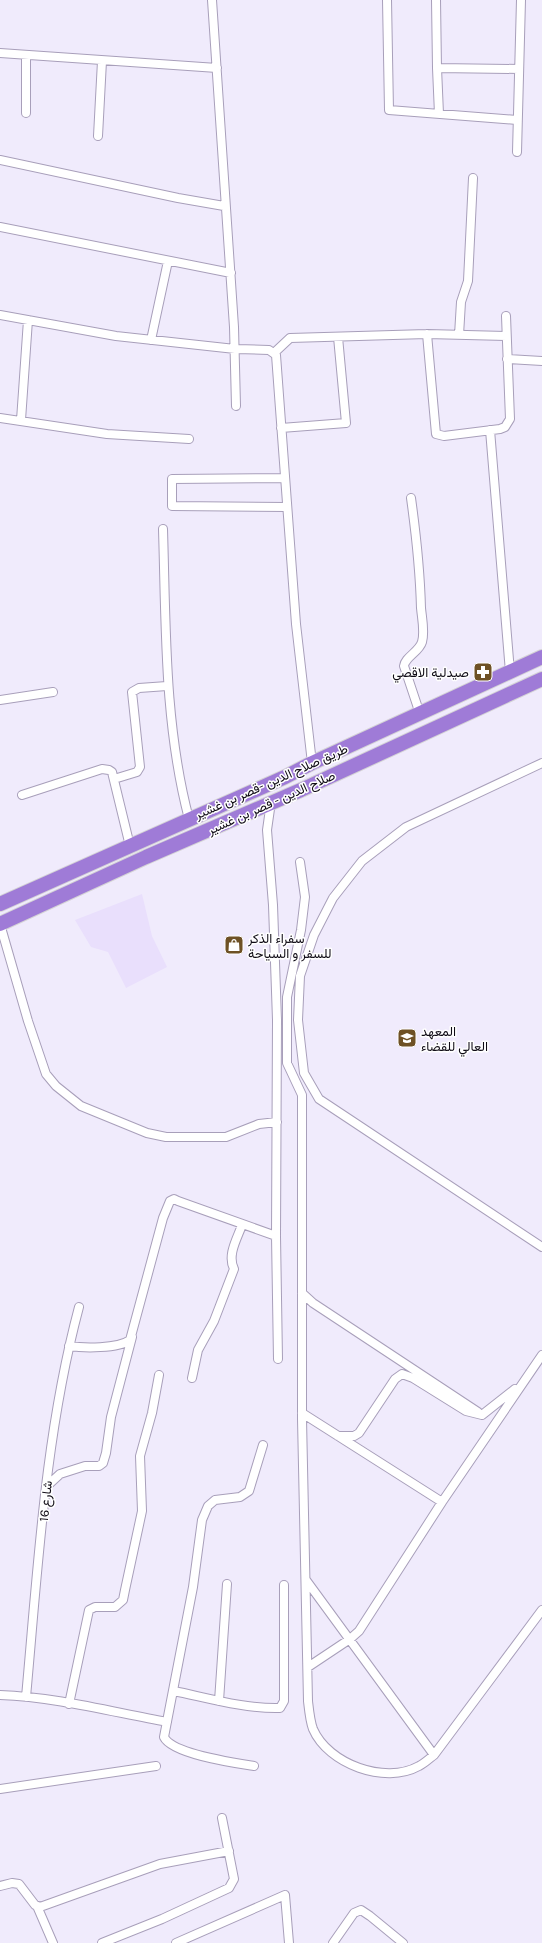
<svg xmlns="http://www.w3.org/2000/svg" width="542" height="1943" viewBox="0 0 542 1943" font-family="Karla,Vazirmatn,sans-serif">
<rect width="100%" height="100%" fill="#f0ebfc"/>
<path fill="#e9dffc" d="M 142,894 L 152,936 L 167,967 L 126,988 L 108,952 L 91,947 L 75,920 Z"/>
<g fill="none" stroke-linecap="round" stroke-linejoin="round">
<defs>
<path id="street" d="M 212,0 L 234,327 L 236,406
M 387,0 L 389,110 L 517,120
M 436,0 L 437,68 L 519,69
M 0,53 L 217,68
M 26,55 L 26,113
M 437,68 L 439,114
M 98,136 L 102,61
M 517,152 L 521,0
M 0,160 L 178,198 L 224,206
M 0,227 L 231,273
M 0,315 L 116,336 L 235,349 L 269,350 L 276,355 L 296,624 L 312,763
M 427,334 L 436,434 L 444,436 L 500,429 L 505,427 L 510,419 L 506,316
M 459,335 L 461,302 L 468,281 L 473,178
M 151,340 L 168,261
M 274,353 L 290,338 L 427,334 L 506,336
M 507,359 L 542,361
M 0,418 L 107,434 L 189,439
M 21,420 L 28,320
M 281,428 L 346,423 L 338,337
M 490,430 L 510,672
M 285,478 L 172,479 L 172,506 L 287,507
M 411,498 C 416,534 420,571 421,608 C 422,619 425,632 422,642 C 419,652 405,657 404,666 L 420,714
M 163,529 C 166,626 164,724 189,819
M 0,700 L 53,692
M 542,763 L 406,827 L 362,861 L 333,898 L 314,935 L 300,976 L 298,1020 L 304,1073 L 319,1099 L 542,1247
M 114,779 L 137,772 L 140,767 L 132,692 L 139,688 L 167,686
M 22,795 L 102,769 L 109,770 L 112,772 L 130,846
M 271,802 L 267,830 L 273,905 L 277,1020 L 276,1236 L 278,1359
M 300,862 L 305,897 L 301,930 L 287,997 L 287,1063 L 302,1095 L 302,1419 L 308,1701 C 309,1710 310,1721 313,1729 C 328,1764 385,1785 419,1766 C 425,1763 430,1758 434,1755 L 542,1610
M 0,924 L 28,1021 L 46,1074 L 56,1086 L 81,1106 L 147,1133 L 166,1137 L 226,1137 L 259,1124 L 277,1122
M 302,1293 L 313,1303 L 478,1412
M 69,1346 C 83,1348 118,1349 130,1340 L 163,1218 L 170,1201 L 174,1199 L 178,1201 L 276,1236
M 192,1378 L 198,1350 L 214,1321 L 234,1269 C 227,1255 237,1239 242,1225
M 302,1413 L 442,1502
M 338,1436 L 354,1436 L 359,1433 L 395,1379 L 402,1374 L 413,1378 L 466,1411 L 482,1415 L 515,1389
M 47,1486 L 60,1474 L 85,1466 L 99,1466 L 103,1463 L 106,1453 L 111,1417 L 132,1337
M 306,1580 L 434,1755
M 308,1667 L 350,1639 L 359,1631 L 442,1502 L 542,1355
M 174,1691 C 208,1698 245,1709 280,1708 L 284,1701 L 284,1585
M 0,1695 C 56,1697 112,1712 167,1722
M 26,1697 C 38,1567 45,1434 79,1307
M 219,1701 L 227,1584
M 69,1704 L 89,1610 L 95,1607 L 115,1607 L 123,1600 L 125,1590 L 142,1511 L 140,1456 L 152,1413 L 159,1375
M 254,1766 C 235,1763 172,1754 164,1737 L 193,1587 L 202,1520 L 208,1506 L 215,1500 L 240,1497 L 249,1491 L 263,1445
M 0,1789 L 156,1766
M 0,1886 L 12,1883 L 19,1884 L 35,1905 L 40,1907 L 160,1864 L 229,1851
M 37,1906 L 53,1943
M 102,1943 L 162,1919 L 229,1888 L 234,1879 L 222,1818
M 176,1943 L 285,1895 L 289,1943
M 333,1943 L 354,1913 L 361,1910 L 370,1916 L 403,1943"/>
<path id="highway" d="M 0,904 L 285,777 L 312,763 L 542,657
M 0,924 L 146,857 L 301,790 L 542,679"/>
</defs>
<use href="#street" stroke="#a89fba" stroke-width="10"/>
<use href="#highway" stroke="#d4d3d5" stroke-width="16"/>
<use href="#street" stroke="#fff" stroke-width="8"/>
<use href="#highway" stroke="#9f7bd7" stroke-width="14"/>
</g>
<defs>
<symbol id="pharmacy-square" viewBox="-11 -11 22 22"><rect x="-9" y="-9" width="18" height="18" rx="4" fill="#6e5125" stroke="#fff"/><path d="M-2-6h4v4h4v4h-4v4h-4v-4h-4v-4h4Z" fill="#fff"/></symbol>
<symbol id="shop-square" viewBox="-11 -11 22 22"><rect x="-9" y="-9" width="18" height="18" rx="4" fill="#6e5125" stroke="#fff"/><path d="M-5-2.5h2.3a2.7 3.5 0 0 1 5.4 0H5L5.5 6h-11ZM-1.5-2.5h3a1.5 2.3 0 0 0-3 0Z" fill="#fff"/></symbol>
<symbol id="university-square" viewBox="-11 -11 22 22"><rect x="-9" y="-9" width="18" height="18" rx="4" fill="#6e5125" stroke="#fff"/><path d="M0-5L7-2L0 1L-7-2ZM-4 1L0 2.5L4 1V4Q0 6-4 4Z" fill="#fff"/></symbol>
</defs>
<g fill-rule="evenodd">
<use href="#pharmacy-square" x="472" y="661" width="22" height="22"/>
<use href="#shop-square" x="223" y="934" width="22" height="22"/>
<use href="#university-square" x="396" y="1027" width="22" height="22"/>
</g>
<g text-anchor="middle" stroke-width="3" stroke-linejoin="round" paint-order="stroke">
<g font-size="13" fill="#0f0b15" stroke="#fff" text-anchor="start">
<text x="469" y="677" text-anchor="end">صيدلية الاقصي</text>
<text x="248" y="943">سفراء الذكر<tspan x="248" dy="15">للسفر و السياحة</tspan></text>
<text x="421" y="1036">المعهد<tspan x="421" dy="15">العالي للقضاء</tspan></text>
</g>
<g font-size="13" fill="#0f0b15" stroke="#fff">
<text transform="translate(271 781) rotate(-24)" y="5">طريق صلاح الدين -قصر بن غشير</text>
<text transform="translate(271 802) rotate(-24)" y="5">صلاح الدين - قصر بن غشير</text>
<text transform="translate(45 1501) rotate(-84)" y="5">شارع 16</text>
</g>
</g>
</svg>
